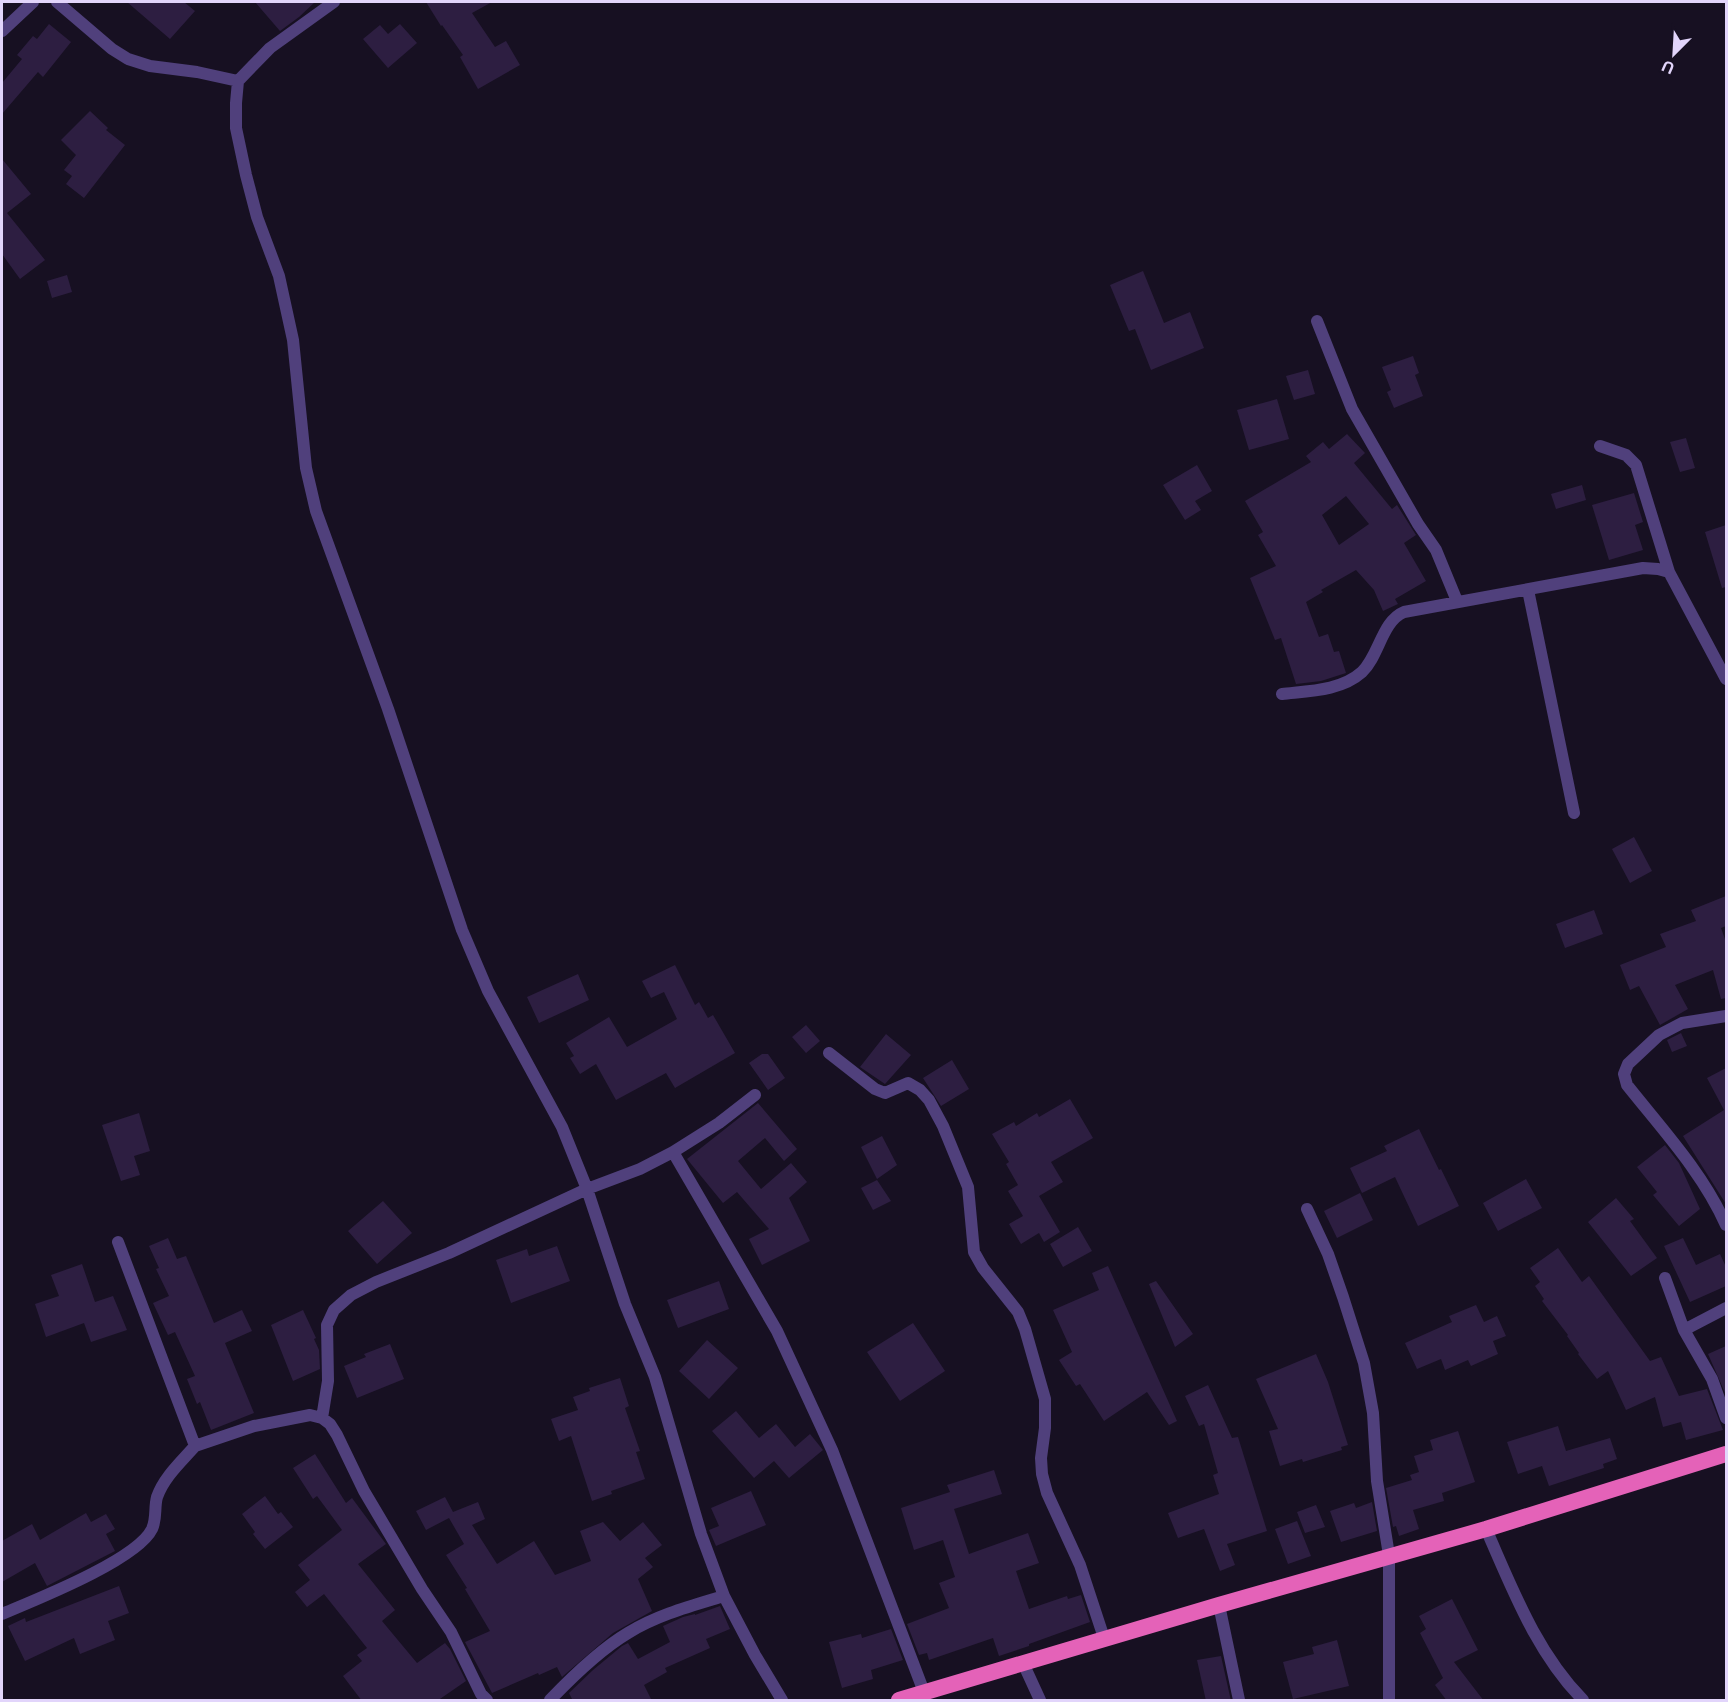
<svg xmlns="http://www.w3.org/2000/svg" width="1728" height="1702" viewBox="0 0 1728 1702" font-family="Arial,sans-serif">
<rect width="100%" height="100%" fill="#171022"/>
<path fill="#2d1e41" fill-rule="evenodd" d="M 127,2 L 184,2 L 195,11 L 170,39 Z
M 255,2 L 315,2 L 299,17 L 280,31 Z
M 426,2 L 492,2 L 472,13 L 495,47 L 506,41 L 520,65 L 478,89 L 460,57 L 463,55 L 442,25 L 441,26 Z
M 49,24 L 71,42 L 43,77 L 38,72 L 2,114 L 2,83 L 22,59 L 17,55 L 33,36 L 37,39 Z
M 400,24 L 417,43 L 388,68 L 363,39 L 380,25 L 388,34 Z
M 90,111 L 108,128 L 106,130 L 125,145 L 84,198 L 66,184 L 72,176 L 64,170 L 76,155 L 61,140 Z
M 2,159 L 31,194 L 7,213 L 45,260 L 20,279 L 2,254 Z
M 1143,271 L 1164,323 L 1190,312 L 1204,348 L 1151,370 L 1135,329 L 1129,331 L 1110,285 Z
M 67,275 L 72,292 L 52,298 L 47,281 Z
M 1413,356 L 1419,373 L 1415,375 L 1423,396 L 1394,408 L 1387,392 L 1391,390 L 1382,367 Z
M 1308,370 L 1315,394 L 1294,400 L 1286,376 Z
M 1277,399 L 1289,439 L 1249,450 L 1237,410 Z
M 1347,434 L 1365,453 L 1354,463 L 1392,509 L 1397,505 L 1416,535 L 1404,543 L 1426,581 L 1395,599 L 1398,604 L 1383,611 L 1374,590 L 1356,570 L 1321,590 L 1323,592 L 1306,602 L 1319,637 L 1328,634 L 1334,652 L 1339,651 L 1346,673 L 1321,681 L 1296,684 L 1281,638 L 1275,640 L 1250,578 L 1276,566 L 1258,535 L 1263,532 L 1245,501 L 1311,462 L 1306,456 L 1323,442 L 1329,449 ZM 1346,496 L 1369,524 L 1339,545 L 1322,515 Z
M 1686,438 L 1695,468 L 1680,472 L 1670,442 Z
M 1197,465 L 1212,491 L 1195,501 L 1201,510 L 1185,520 L 1163,485 Z
M 1582,485 L 1586,500 L 1556,509 L 1551,494 Z
M 1634,493 L 1643,522 L 1635,525 L 1643,550 L 1609,560 L 1592,505 Z
M 1726,525 L 1726,587 L 1722,588 L 1705,532 Z
M 1634,837 L 1652,871 L 1630,883 L 1612,849 Z
M 1726,896 L 1726,926 L 1721,928 L 1726,942 L 1726,998 L 1721,999 L 1713,970 L 1675,985 L 1688,1009 L 1660,1025 L 1639,986 L 1630,990 L 1620,965 L 1666,947 L 1660,934 L 1696,921 L 1691,910 Z
M 1594,910 L 1603,934 L 1565,948 L 1556,924 Z
M 675,965 L 695,1005 L 699,1002 L 708,1018 L 713,1015 L 735,1053 L 675,1088 L 666,1073 L 616,1100 L 596,1064 L 580,1074 L 570,1058 L 574,1056 L 566,1043 L 609,1017 L 627,1047 L 677,1019 L 664,992 L 651,998 L 642,981 Z
M 578,974 L 589,1000 L 539,1023 L 527,997 Z
M 806,1025 L 820,1041 L 806,1053 L 792,1037 Z
M 1681,1033 L 1687,1046 L 1672,1052 L 1667,1040 Z
M 886,1034 L 911,1055 L 885,1084 L 860,1067 Z
M 762,1054 L 768,1054 L 785,1078 L 768,1090 L 749,1063 Z
M 952,1060 L 969,1089 L 941,1106 L 923,1078 Z
M 1726,1068 L 1726,1204 L 1683,1136 L 1724,1110 L 1707,1078 Z
M 1070,1099 L 1093,1138 L 1051,1162 L 1063,1182 L 1039,1196 L 1060,1232 L 1044,1242 L 1039,1233 L 1021,1244 L 1009,1224 L 1023,1216 L 1008,1191 L 1018,1185 L 1006,1164 L 1009,1162 L 992,1134 L 1014,1122 L 1016,1126 L 1037,1113 L 1039,1117 Z
M 758,1103 L 797,1149 L 784,1161 L 765,1138 L 738,1161 L 761,1189 L 791,1163 L 807,1182 L 789,1198 L 810,1241 L 762,1265 L 749,1239 L 769,1229 L 737,1192 L 723,1203 L 687,1159 Z
M 139,1113 L 150,1151 L 134,1156 L 140,1175 L 121,1181 L 102,1125 Z
M 1419,1129 L 1439,1170 L 1441,1169 L 1459,1206 L 1418,1226 L 1395,1177 L 1362,1193 L 1350,1168 L 1387,1151 L 1384,1146 Z
M 882,1136 L 897,1165 L 877,1179 L 861,1147 Z
M 1665,1145 L 1679,1163 L 1700,1209 L 1679,1226 L 1653,1195 L 1657,1192 L 1637,1167 Z
M 1526,1179 L 1542,1208 L 1498,1231 L 1483,1203 Z
M 877,1180 L 891,1201 L 873,1210 L 861,1188 Z
M 1360,1193 L 1373,1220 L 1337,1238 L 1324,1211 Z
M 1616,1198 L 1634,1219 L 1630,1221 L 1657,1258 L 1631,1276 L 1588,1222 Z
M 383,1201 L 412,1233 L 377,1264 L 348,1231 Z
M 1078,1227 L 1092,1251 L 1063,1267 L 1050,1244 Z
M 168,1238 L 177,1259 L 186,1256 L 214,1323 L 242,1310 L 252,1331 L 225,1343 L 254,1413 L 211,1430 L 200,1402 L 197,1404 L 187,1379 L 195,1376 L 175,1332 L 168,1335 L 153,1303 L 169,1296 L 156,1269 L 159,1268 L 149,1246 Z
M 1683,1238 L 1696,1265 L 1720,1254 L 1726,1267 L 1726,1286 L 1690,1302 L 1664,1246 Z
M 557,1246 L 570,1281 L 511,1303 L 496,1260 L 527,1249 L 529,1256 Z
M 1558,1248 L 1582,1282 L 1589,1276 L 1650,1361 L 1661,1357 L 1679,1396 L 1707,1389 L 1723,1430 L 1686,1440 L 1681,1422 L 1663,1427 L 1655,1397 L 1626,1410 L 1608,1371 L 1597,1379 L 1578,1354 L 1579,1353 L 1567,1336 L 1568,1335 L 1542,1301 L 1544,1299 L 1535,1286 L 1540,1282 L 1530,1268 Z
M 82,1264 L 95,1302 L 113,1296 L 127,1330 L 91,1342 L 84,1323 L 46,1337 L 35,1304 L 59,1296 L 51,1275 Z
M 1108,1266 L 1177,1421 L 1169,1425 L 1147,1392 L 1104,1421 L 1080,1384 L 1076,1386 L 1059,1360 L 1072,1352 L 1053,1310 L 1099,1290 L 1092,1273 Z
M 719,1281 L 729,1309 L 678,1328 L 667,1300 Z
M 1156,1281 L 1193,1334 L 1175,1347 L 1149,1284 Z
M 1476,1305 L 1484,1322 L 1497,1316 L 1506,1336 L 1493,1341 L 1498,1354 L 1471,1366 L 1468,1360 L 1445,1370 L 1441,1359 L 1417,1369 L 1405,1343 L 1452,1322 L 1449,1316 Z
M 303,1310 L 316,1338 L 314,1339 L 319,1350 L 320,1369 L 293,1381 L 271,1325 Z
M 913,1323 L 945,1371 L 900,1401 L 867,1352 Z
M 707,1340 L 738,1368 L 709,1399 L 679,1371 Z
M 390,1344 L 404,1379 L 357,1398 L 344,1366 L 366,1357 L 364,1354 Z
M 1726,1346 L 1726,1395 L 1708,1354 Z
M 1316,1354 L 1328,1382 L 1348,1445 L 1341,1447 L 1342,1450 L 1303,1462 L 1302,1459 L 1280,1466 L 1269,1431 L 1278,1429 L 1256,1379 Z
M 620,1378 L 629,1406 L 625,1408 L 640,1451 L 636,1452 L 645,1479 L 611,1491 L 612,1494 L 592,1501 L 571,1436 L 559,1441 L 551,1419 L 578,1410 L 573,1397 L 590,1391 L 589,1388 Z
M 1208,1385 L 1232,1438 L 1238,1437 L 1267,1531 L 1227,1544 L 1235,1565 L 1220,1571 L 1204,1529 L 1178,1538 L 1168,1513 L 1219,1494 L 1213,1475 L 1218,1473 L 1204,1424 L 1199,1426 L 1185,1396 Z
M 736,1411 L 759,1438 L 776,1424 L 795,1447 L 810,1434 L 823,1450 L 789,1478 L 774,1461 L 754,1478 L 712,1431 Z
M 1558,1426 L 1566,1451 L 1610,1438 L 1617,1459 L 1603,1464 L 1604,1468 L 1549,1486 L 1542,1466 L 1518,1474 L 1507,1442 Z
M 1458,1431 L 1475,1482 L 1442,1493 L 1444,1501 L 1413,1510 L 1419,1529 L 1399,1536 L 1396,1526 L 1393,1527 L 1386,1488 L 1412,1480 L 1410,1475 L 1419,1472 L 1414,1456 L 1433,1450 L 1430,1440 Z
M 315,1454 L 346,1503 L 352,1498 L 386,1544 L 358,1564 L 395,1610 L 382,1621 L 417,1663 L 445,1643 L 450,1649 L 466,1681 L 437,1701 L 362,1701 L 343,1676 L 362,1661 L 357,1655 L 367,1648 L 324,1594 L 307,1607 L 295,1592 L 310,1580 L 298,1565 L 342,1530 L 317,1496 L 313,1499 L 293,1468 Z
M 994,1470 L 1002,1494 L 954,1509 L 969,1554 L 1028,1533 L 1039,1563 L 1016,1571 L 1029,1609 L 1067,1596 L 1068,1599 L 1081,1595 L 1090,1622 L 1029,1644 L 1029,1646 L 999,1656 L 993,1638 L 929,1660 L 927,1653 L 919,1655 L 907,1624 L 949,1608 L 939,1583 L 955,1577 L 943,1540 L 914,1550 L 901,1508 L 950,1492 L 947,1485 Z
M 751,1491 L 766,1525 L 716,1546 L 709,1530 L 719,1526 L 711,1508 Z
M 265,1496 L 278,1514 L 281,1512 L 293,1527 L 265,1549 L 253,1534 L 255,1532 L 242,1514 Z
M 445,1497 L 453,1512 L 478,1502 L 485,1519 L 472,1525 L 497,1564 L 534,1541 L 555,1575 L 591,1561 L 580,1531 L 603,1522 L 620,1541 L 643,1522 L 662,1545 L 645,1558 L 653,1567 L 638,1579 L 652,1611 L 613,1633 L 562,1677 L 557,1667 L 539,1675 L 538,1673 L 492,1693 L 465,1642 L 490,1631 L 465,1589 L 467,1588 L 446,1555 L 464,1544 L 449,1518 L 426,1530 L 416,1511 Z
M 1372,1502 L 1377,1531 L 1341,1542 L 1330,1511 L 1354,1503 L 1356,1508 Z
M 1316,1505 L 1325,1527 L 1305,1533 L 1297,1512 Z
M 86,1513 L 91,1522 L 106,1514 L 115,1529 L 106,1534 L 115,1551 L 47,1586 L 35,1563 L 2,1582 L 2,1541 L 32,1524 L 40,1540 Z
M 1297,1521 L 1311,1556 L 1288,1564 L 1275,1529 Z
M 119,1586 L 129,1613 L 108,1621 L 115,1640 L 80,1654 L 74,1638 L 25,1661 L 8,1626 L 25,1618 L 26,1622 Z
M 1452,1599 L 1478,1650 L 1454,1662 L 1484,1701 L 1447,1701 L 1435,1685 L 1443,1678 L 1420,1633 L 1426,1629 L 1419,1616 Z
M 720,1606 L 730,1629 L 706,1639 L 710,1648 L 665,1668 L 667,1672 L 644,1685 L 652,1701 L 573,1701 L 569,1693 L 593,1670 L 622,1646 L 628,1643 L 638,1659 L 670,1642 L 663,1626 L 683,1617 L 695,1614 L 695,1615 Z
M 891,1629 L 903,1660 L 871,1670 L 873,1679 L 842,1688 L 829,1642 L 861,1634 L 862,1638 Z
M 1337,1640 L 1349,1686 L 1293,1699 L 1283,1662 L 1314,1654 L 1312,1647 Z
M 1221,1656 L 1231,1701 L 1206,1701 L 1197,1660 Z"/>
<g fill="none" stroke-linecap="round" stroke-linejoin="round">
<path stroke="#50407c" stroke-width="12" d="M 57,2 L 112,49 L 128,59 L 150,66 L 197,72 L 238,81
M 334,2 L 270,48 L 238,81 L 236,103 L 236,128 L 246,175 L 257,217 L 279,276 L 293,340 L 306,468 L 316,511 L 388,709 L 462,930 L 488,991 L 562,1127 L 587,1189 L 625,1304 L 655,1377 L 701,1534 L 724,1596 L 755,1655 L 782,1700
M 2,31 L 33,2
M 1317,321 L 1352,409 L 1418,524 L 1436,550 L 1457,601
M 1600,446 L 1626,455 L 1636,465 L 1669,572
M 1528,590 L 1574,813
M 1282,694 C 1308,691 1341,691 1362,672 C 1379,656 1382,621 1404,612 L 1643,568 L 1658,569 L 1669,572 L 1726,679
M 1726,1016 L 1682,1023 L 1659,1035 L 1628,1064 L 1624,1074 L 1627,1085 C 1662,1129 1703,1173 1726,1225
M 829,1053 L 875,1089 L 885,1093 L 908,1083 L 920,1090 L 929,1100 L 943,1126 L 968,1187 L 974,1252 L 983,1268 L 1018,1312 L 1025,1329 L 1045,1399 L 1045,1428 L 1041,1458 L 1042,1474 L 1047,1493 L 1080,1565 L 1104,1638
M 673,1152 L 777,1331 L 832,1450 L 924,1692
M 1307,1209 L 1328,1254 L 1343,1297 L 1364,1363 L 1373,1413 L 1377,1481 L 1389,1555 L 1389,1700
M 118,1242 L 195,1446 L 254,1426 L 310,1415 L 322,1418 L 330,1424 L 337,1435 L 364,1491 L 422,1589 L 451,1632 L 481,1694 L 487,1700
M 1665,1278 L 1684,1330 L 1712,1379 L 1726,1418
M 1684,1330 L 1726,1308
M 322,1418 L 328,1381 L 327,1325 L 334,1310 L 351,1295 L 376,1282 L 449,1253 L 587,1189 L 640,1169 L 673,1152 L 719,1123 L 755,1095
M 1486,1529 C 1513,1590 1536,1652 1583,1700
M 1219,1605 L 1239,1700
M 2,1614 C 35,1600 137,1560 152,1529 C 157,1518 154,1508 157,1497 C 164,1477 181,1462 195,1446
M 1023,1663 L 1040,1700
M 550,1700 C 572,1677 601,1649 628,1633 C 657,1615 691,1606 724,1596"/>
<path stroke="#e462b8" stroke-width="16" d="M 899,1700 L 1219,1605 L 1486,1529 L 1726,1454"/>
</g>
<rect width="1728" height="1702" fill="none" stroke="#e2d5fb" stroke-width="6"/>
<g transform="translate(1674 54) rotate(204)" stroke="#171022" stroke-width="4.5" paint-order="stroke">
<path d="M0-4.5L10 22L0 15L-10 22Z" fill="#e2d5fb"/>
<text y="-9" font-size="16" font-weight="bold" text-anchor="middle" fill="#e2d5fb">U</text>
</g>
</svg>
